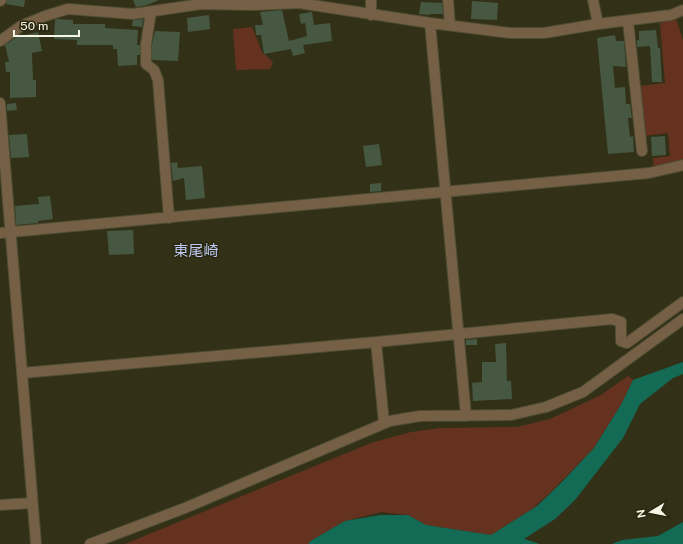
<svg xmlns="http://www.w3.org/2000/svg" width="683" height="544" viewBox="0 0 683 544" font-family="'Public Sans','Noto Sans JP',sans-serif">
<rect width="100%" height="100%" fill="#323117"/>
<path fill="#663220" d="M 676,19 L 683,40 L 683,161 L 654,167 L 653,158 L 670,156 L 668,133 L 644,136 L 640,86 L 665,83 L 660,23 Z
M 252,27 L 262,52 L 273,62 L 270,69 L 236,70 L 233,29 Z
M 628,376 L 633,380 L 622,403 L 594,448 L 552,491 L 532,509 L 491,535 L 426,525 L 408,515 L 381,512 L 345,521 L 312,540 L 308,544 L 125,544 L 371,443 L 411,432 L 440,428 L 517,427 L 550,419 L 601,395 Z"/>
<path fill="#136a55" d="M 683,362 L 683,374 L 673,378 L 640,404 L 623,438 L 575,500 L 555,519 L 524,539 L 540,544 L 308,544 L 312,540 L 345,521 L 380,515 L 408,515 L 426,525 L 491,535 L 537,506 L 559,485 L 594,448 L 622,403 L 633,380 Z
M 683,522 L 683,544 L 612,544 L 622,540 L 658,536 Z"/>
<path fill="#465841" d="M 7,0 L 25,0 L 24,7 L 6,4 Z
M 133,0 L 159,0 L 147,5 L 136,7 Z
M 472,1 L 498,3 L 497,20 L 471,19 Z
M 421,2 L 442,3 L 443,14 L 430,14 L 430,15 L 419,14 Z
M 282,10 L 289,41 L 307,36 L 305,23 L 301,24 L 299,14 L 312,12 L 314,25 L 330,23 L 332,41 L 303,45 L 305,53 L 293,56 L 291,49 L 264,54 L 261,35 L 256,35 L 255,25 L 263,25 L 260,12 Z
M 209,15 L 210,29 L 188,32 L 187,18 Z
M 56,19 L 73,20 L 73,24 L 105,24 L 105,28 L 138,30 L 137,45 L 140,45 L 140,55 L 137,55 L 137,65 L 118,66 L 117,49 L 113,49 L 113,45 L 77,45 L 77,40 L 54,39 L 55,20 Z
M 143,19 L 142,27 L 132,26 L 133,20 Z
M 656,30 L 658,48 L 660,48 L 662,82 L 652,82 L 650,46 L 637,47 L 637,40 L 639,40 L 639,31 Z
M 155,31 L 180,32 L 178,61 L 152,60 L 152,44 Z
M 38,32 L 42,51 L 32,53 L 33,80 L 36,80 L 36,97 L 10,98 L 10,72 L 6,72 L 5,62 L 9,62 L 5,45 L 17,37 Z
M 615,35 L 616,41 L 624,41 L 626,67 L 613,66 L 615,88 L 625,87 L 626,104 L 630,104 L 632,118 L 628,118 L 630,137 L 633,136 L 634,152 L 608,154 L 597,38 Z
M 16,103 L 17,110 L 7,111 L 7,104 Z
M 27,134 L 29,157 L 11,158 L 9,135 Z
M 665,136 L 666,155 L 652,156 L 651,137 Z
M 379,144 L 382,165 L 366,167 L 363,146 Z
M 177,162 L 178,168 L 202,166 L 205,198 L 186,200 L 184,178 L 173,181 L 171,163 Z
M 381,183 L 381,191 L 370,192 L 370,184 Z
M 50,196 L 53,219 L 38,221 L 38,223 L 16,225 L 15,206 L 39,204 L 38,197 Z
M 133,230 L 134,254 L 109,255 L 107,231 Z
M 477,339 L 477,345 L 466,345 L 466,340 Z
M 506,343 L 507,381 L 511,381 L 512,399 L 473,401 L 472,383 L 482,382 L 482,362 L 496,362 L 495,344 Z"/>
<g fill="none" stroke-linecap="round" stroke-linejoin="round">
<defs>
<path id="minor" d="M 371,0 L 371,15
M 448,0 L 450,25
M 593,0 L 598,24
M 0,1 L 1,0
M 151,12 L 146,44 L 146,64 L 154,70 L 158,80 L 169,218
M 628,21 L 642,151
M 430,23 L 466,416
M 0,41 L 21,26 L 45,16 L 68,9 L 133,14 L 201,4 L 252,5 L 299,3 L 430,23 L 510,33 L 544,33 L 598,24 L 671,15 L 683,10
M 0,103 L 36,544
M 0,233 L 649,173 L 683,165
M 376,342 L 384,423
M 22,373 L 376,342 L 612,319 L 621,322 L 621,341 L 627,343 L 683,302
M 0,505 L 32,503
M 90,544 L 185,508 L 390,421 L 420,416 L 511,415 L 546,407 L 583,392 L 683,319"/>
</defs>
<use href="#minor" stroke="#4d4d34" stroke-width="12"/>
<use href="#minor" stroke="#756045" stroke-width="10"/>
</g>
<g text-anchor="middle" stroke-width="3" stroke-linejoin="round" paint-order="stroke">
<g font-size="15" fill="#bdc9f2" stroke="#29270d">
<text x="196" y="256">東尾崎</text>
</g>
</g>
<g transform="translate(651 512) rotate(260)" stroke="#29270d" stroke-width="3" paint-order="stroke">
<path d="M0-3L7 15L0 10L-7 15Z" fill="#f6f6e6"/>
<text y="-6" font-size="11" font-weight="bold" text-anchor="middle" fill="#f6f6e6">N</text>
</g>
<path d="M14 30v6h65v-6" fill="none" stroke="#f6f6e6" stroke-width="2"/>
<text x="20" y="30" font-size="12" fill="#f6f6e6" stroke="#29270d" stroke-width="3" paint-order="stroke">50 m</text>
</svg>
